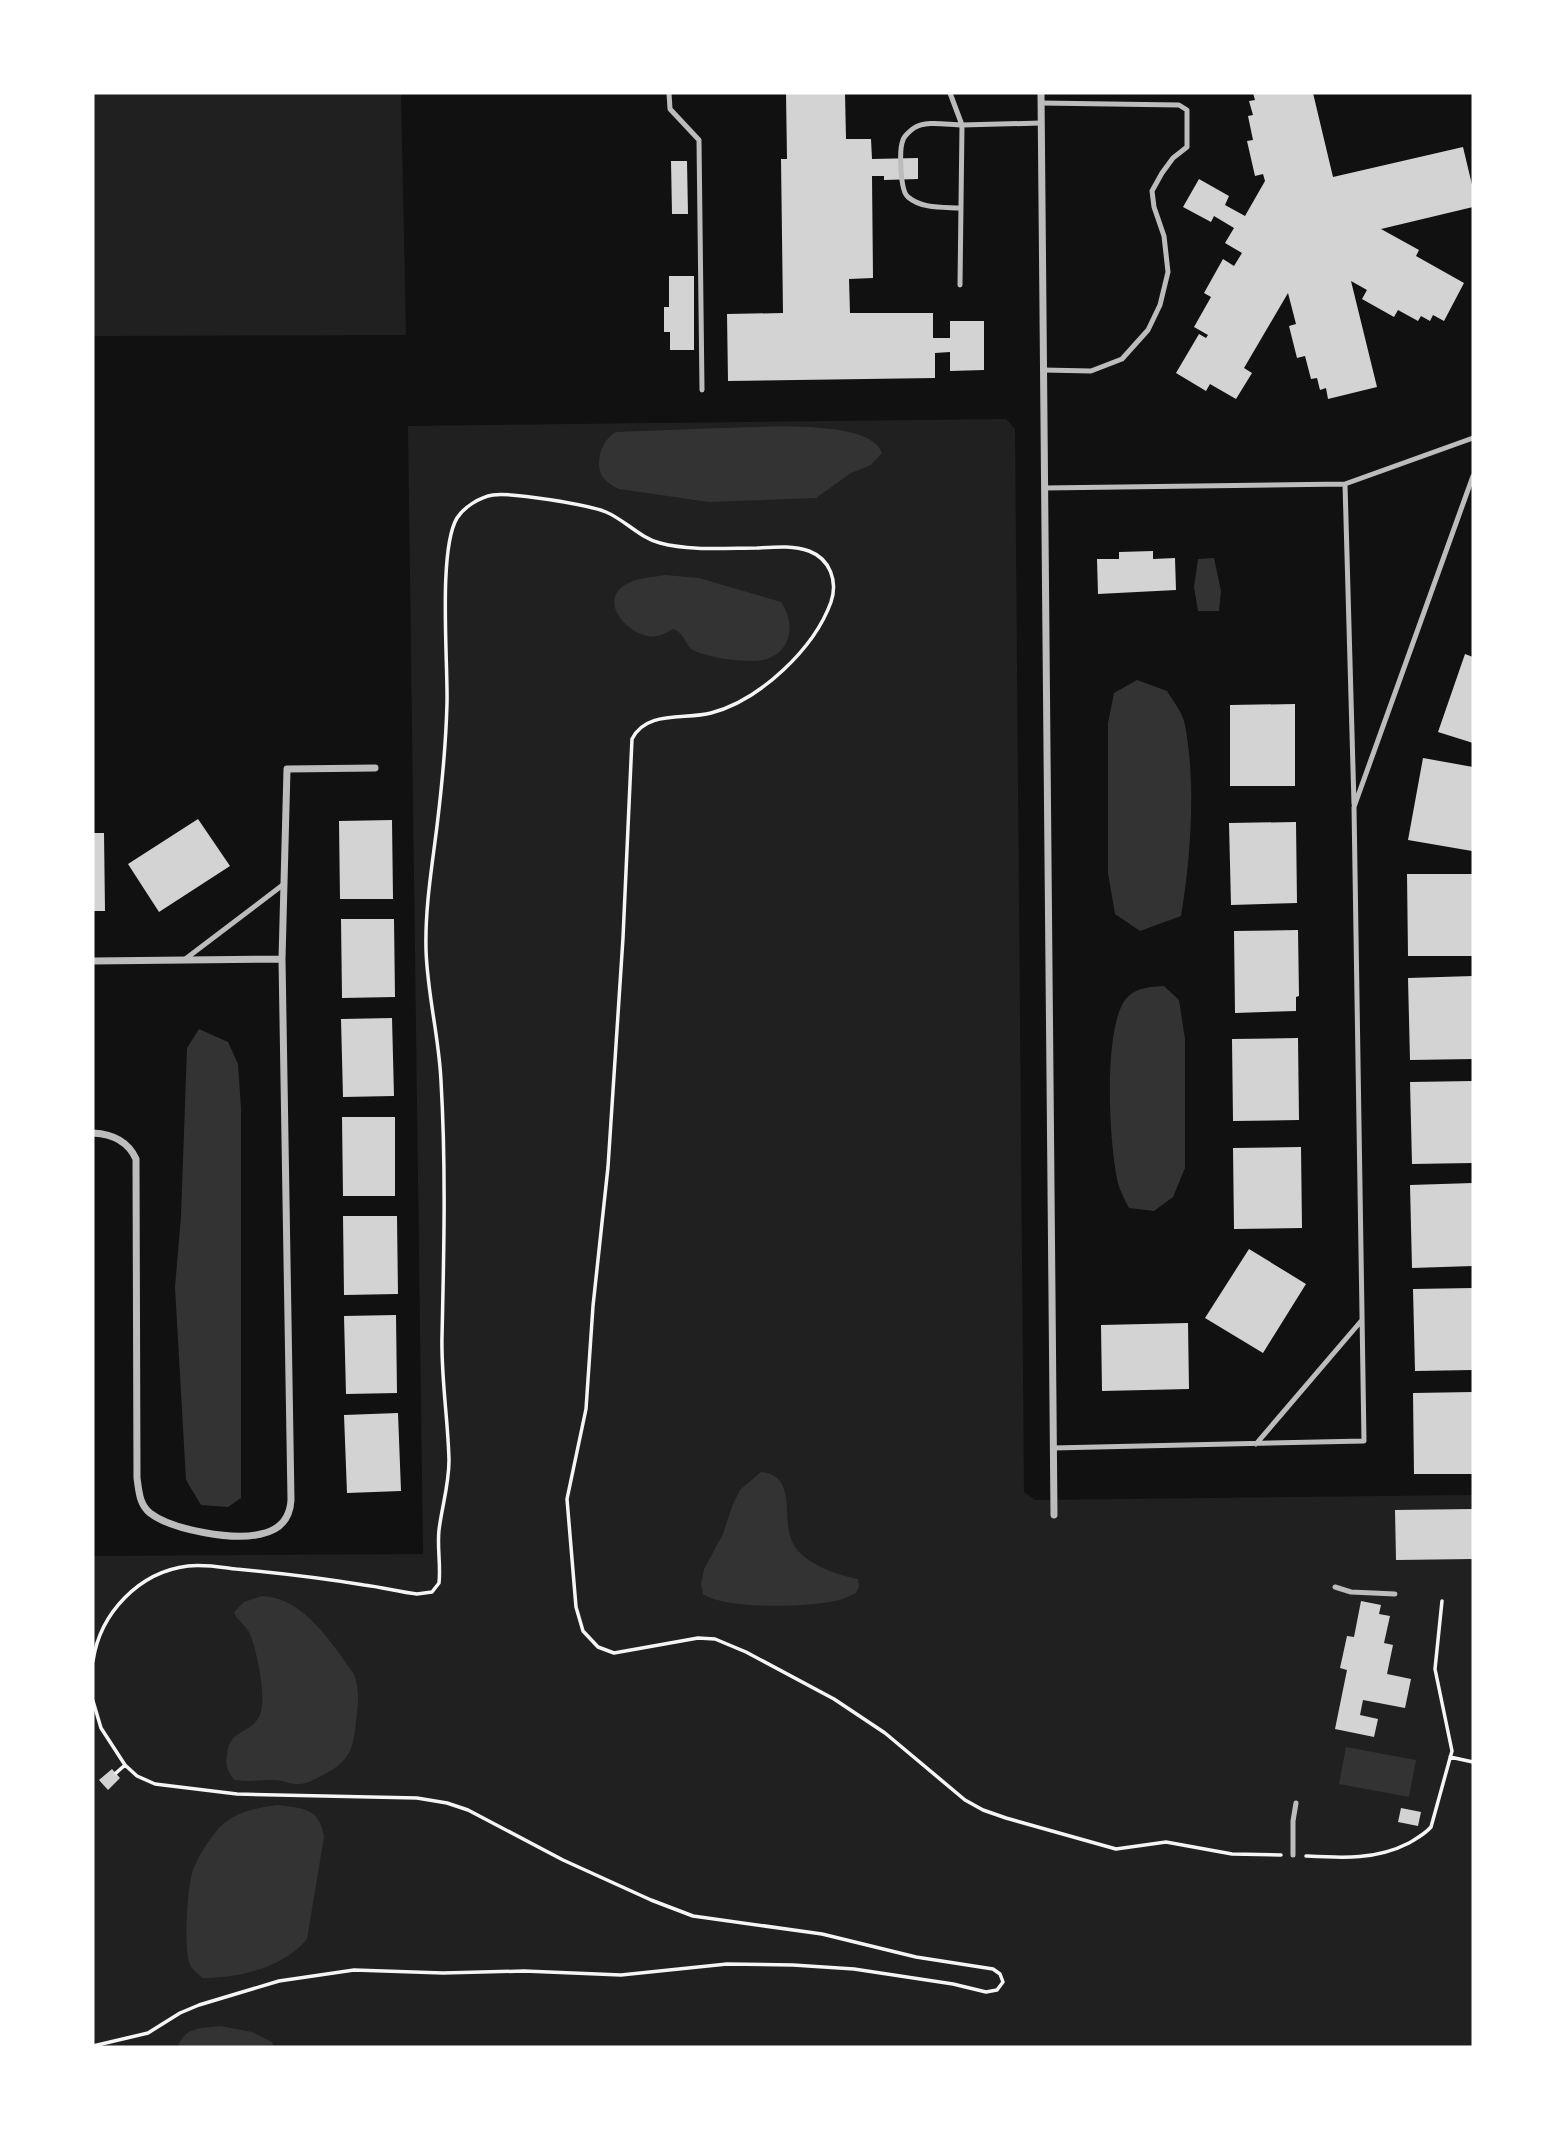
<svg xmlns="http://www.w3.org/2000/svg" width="1566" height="2140" viewBox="0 0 1566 2140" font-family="Karla,sans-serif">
<rect width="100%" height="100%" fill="#111"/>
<path fill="#202020" d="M 93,93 L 401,93 L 406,335 L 93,336 Z
M 1006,419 L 1015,429 L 1024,1492 L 1035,1500 L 1473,1495 L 1473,2047 L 93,2047 L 93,1556 L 423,1554 L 408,426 Z"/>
<path fill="#333" d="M 720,428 C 753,428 870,417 882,453 L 871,465 L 851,473 L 816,498 L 709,502 L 619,489 C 613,486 604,481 601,474 C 595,459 603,439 616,432 Z
M 1214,558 L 1221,591 L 1219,611 L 1198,611 L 1194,587 L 1198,559 Z
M 665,575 L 699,578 L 781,602 C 799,628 788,660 754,661 C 736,661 711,658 695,651 C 684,647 686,633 673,629 C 668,631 663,635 658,636 C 635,641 598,606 622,587 C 635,577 650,578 665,575 Z
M 1137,680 L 1167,691 C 1173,701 1183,713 1185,725 C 1196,783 1191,857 1181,916 L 1140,931 L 1115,914 L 1108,873 L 1108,723 L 1114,693 Z
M 1164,986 L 1179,1000 L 1185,1039 L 1185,1168 L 1173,1197 L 1154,1211 L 1129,1208 C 1125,1200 1120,1191 1118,1183 C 1109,1143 1104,1041 1122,1005 C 1131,988 1147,987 1164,986 Z
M 199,1029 L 228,1042 L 238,1064 L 241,1108 L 241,1498 L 228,1507 L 201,1505 L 186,1480 L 175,1287 L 181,1216 L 187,1048 Z
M 761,1472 C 797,1476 782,1515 791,1539 C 799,1562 836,1575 858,1579 L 859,1586 L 856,1593 C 849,1596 842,1600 835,1601 C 807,1607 727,1610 703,1594 L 701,1584 L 704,1569 L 723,1534 L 733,1504 L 740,1490 Z
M 262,1596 C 304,1597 332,1644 354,1674 C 360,1691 358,1704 356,1722 C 353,1750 350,1760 325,1774 C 317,1778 308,1784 299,1784 C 290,1785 282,1779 273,1780 C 260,1780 248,1782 235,1780 C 228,1773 225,1765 227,1755 C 229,1728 251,1735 260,1715 C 267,1698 257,1651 250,1634 C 246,1625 237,1621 234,1612 L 244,1602 Z
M 1346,1747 L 1416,1760 L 1409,1797 L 1339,1784 Z
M 277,1805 C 303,1808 320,1808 324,1837 L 307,1939 C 283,1968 239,1978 203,1978 C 198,1974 191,1969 189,1962 C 184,1948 187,1885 193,1870 C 198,1857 212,1834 222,1825 C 238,1811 257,1808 277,1805 Z
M 220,2026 L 252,2032 L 272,2042 L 274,2047 L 178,2047 C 184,2027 201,2028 220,2026 Z"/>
<path fill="#d3d3d3" d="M 786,93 L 845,93 L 846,139 L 871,139 L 872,159 L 918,158 L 918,179 L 884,180 L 884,176 L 872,176 L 873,278 L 849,279 L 850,313 L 933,313 L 933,338 L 950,338 L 950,321 L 984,321 L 984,370 L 950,371 L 950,352 L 935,353 L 935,378 L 728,381 L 727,314 L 783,313 L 781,159 L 787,159 Z
M 1253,93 L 1313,93 L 1333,177 L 1463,147 L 1473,189 L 1473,207 L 1381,229 L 1419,250 L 1416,256 L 1464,283 L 1444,321 L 1433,315 L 1430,321 L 1421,316 L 1418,321 L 1398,310 L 1394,317 L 1362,299 L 1367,290 L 1351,281 L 1377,387 L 1328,399 L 1326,388 L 1320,390 L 1317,378 L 1311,379 L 1305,356 L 1297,358 L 1289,326 L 1296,324 L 1288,293 L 1244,368 L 1252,373 L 1236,399 L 1210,384 L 1206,391 L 1176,373 L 1199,334 L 1206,338 L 1208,335 L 1194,327 L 1211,297 L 1204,293 L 1223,259 L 1234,266 L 1242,253 L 1225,243 L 1234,228 L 1214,216 L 1211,222 L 1183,207 L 1199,179 L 1229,196 L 1225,205 L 1245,216 L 1265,181 L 1263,174 L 1255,176 L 1247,141 L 1253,140 L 1248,116 L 1253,115 L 1249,101 L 1255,100 Z
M 671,161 L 687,161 L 688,214 L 672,214 Z
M 669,276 L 694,276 L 694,350 L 670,350 L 670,332 L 664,332 L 664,307 L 669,307 Z
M 1153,551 L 1153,559 L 1175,558 L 1176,590 L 1098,594 L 1097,559 L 1119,559 L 1119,552 Z
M 1465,654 L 1473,657 L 1473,743 L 1438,732 Z
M 1295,704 L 1295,786 L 1230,786 L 1230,705 Z
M 1423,758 L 1473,767 L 1472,851 L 1408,840 Z
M 198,819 L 230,866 L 159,912 L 128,864 Z
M 392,820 L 393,899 L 340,899 L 339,821 Z
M 1296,822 L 1297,903 L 1231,905 L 1229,823 Z
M 93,833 L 104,833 L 105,911 L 93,911 Z
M 1407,874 L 1473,874 L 1473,956 L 1408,956 Z
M 341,919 L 394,919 L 395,997 L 342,998 Z
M 1298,930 L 1299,996 L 1296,997 L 1296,1011 L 1235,1013 L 1234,931 Z
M 1473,976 L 1473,1059 L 1410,1060 L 1408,978 Z
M 392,1018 L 394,1096 L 343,1097 L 341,1019 Z
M 1298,1038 L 1299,1120 L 1233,1121 L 1232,1039 Z
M 1473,1081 L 1473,1163 L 1412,1164 L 1410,1082 Z
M 342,1117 L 395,1117 L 395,1196 L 343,1196 Z
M 1301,1147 L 1302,1228 L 1234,1229 L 1233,1148 Z
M 1473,1183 L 1473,1266 L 1412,1268 L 1410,1185 Z
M 343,1216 L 397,1216 L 398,1294 L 344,1295 Z
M 1249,1249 L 1306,1284 L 1263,1353 L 1205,1318 Z
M 1473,1288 L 1473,1370 L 1415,1371 L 1413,1289 Z
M 396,1315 L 397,1393 L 346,1394 L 344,1316 Z
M 1188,1323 L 1189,1389 L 1102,1391 L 1101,1325 Z
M 1473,1392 L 1473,1474 L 1414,1474 L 1413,1393 Z
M 398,1413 L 401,1491 L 347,1493 L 344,1415 Z
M 1473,1509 L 1473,1559 L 1396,1560 L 1395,1510 Z
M 1361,1601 L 1381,1605 L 1379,1614 L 1390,1616 L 1384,1643 L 1393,1645 L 1387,1674 L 1411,1679 L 1405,1708 L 1363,1700 L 1360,1715 L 1378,1719 L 1374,1737 L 1335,1729 L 1347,1670 L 1340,1668 L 1347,1636 L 1354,1637 Z
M 112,1769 L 120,1778 L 108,1790 L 99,1780 Z
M 1401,1808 L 1421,1812 L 1418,1826 L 1398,1822 Z"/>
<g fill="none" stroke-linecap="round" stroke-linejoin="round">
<path stroke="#f5f5f5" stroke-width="3.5" d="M 93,1661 C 100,1613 139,1572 188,1566 C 204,1564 220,1567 236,1569 C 279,1573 322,1578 364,1585 C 382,1587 399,1592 417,1594 L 432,1592 L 439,1583 C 441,1565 437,1548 439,1530 C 442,1506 449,1485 449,1460 C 448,1419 441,1378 442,1337 C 444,1251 446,1166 441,1081 C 439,1036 427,993 426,949 C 425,907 432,867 437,826 C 442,785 446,744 447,703 C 448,662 438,550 457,518 C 464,507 480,497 493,495 C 512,492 589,505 606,512 C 625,520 640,538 660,543 C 690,551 726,548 757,548 C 774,547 793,545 809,551 C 830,559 838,581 831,602 C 814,649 760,700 711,713 C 685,720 646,710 632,739 L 623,938 L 608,1167 L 593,1306 L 586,1409 L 567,1499 L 576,1607 L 583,1631 L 598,1647 L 614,1653 L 698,1638 L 715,1639 L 746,1652 L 834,1699 L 885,1733 L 965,1800 L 983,1810 L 1006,1818 L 1116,1849 L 1166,1842 L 1232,1854 L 1281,1855
M 93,1701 L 101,1728 L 125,1765 L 137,1776 L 155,1784 L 237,1794 L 417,1798 L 447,1803 L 468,1810 L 563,1860 L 651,1900 L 693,1916 L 822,1934 L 916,1957 L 993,1969 L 1000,1974 L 1003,1982 L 997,1990 L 986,1992 L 953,1984 L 854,1969 L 793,1965 L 727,1964 L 621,1975 L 524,1971 L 443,1973 L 354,1970 L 279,1981 L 199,2005 L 180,2013 L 148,2033 L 93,2046
M 1450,1757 L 1473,1762
M 116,1773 L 125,1765
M 1306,1856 C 1343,1858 1376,1860 1409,1843 C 1417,1838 1425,1834 1431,1827 L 1452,1751 L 1435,1669 L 1442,1601"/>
<path stroke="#bcbcbc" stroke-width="5" d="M 669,93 L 670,109 L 699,140 L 702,390
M 950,93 L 962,125 L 1041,123
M 1041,103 L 1179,105 L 1187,110 L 1187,147 L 1173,158 L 1162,173 L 1152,191 L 1154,207 L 1164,236 L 1168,272 L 1160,305 L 1148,330 L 1122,359 L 1091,371 L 1043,370
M 960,285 L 962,125 C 948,125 926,120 914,128 C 911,130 904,136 903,140 C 899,149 900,191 908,197 C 922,209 943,207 960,208
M 1345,484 L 1354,804
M 1044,488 L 1345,484 L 1473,438
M 184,960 L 284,884
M 1256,1444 L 1362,1320
M 1053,1448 L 1364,1441 L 1354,807 L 1473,476
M 1335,1587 L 1351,1592 L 1395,1594
M 1293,1855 L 1293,1821 L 1296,1803"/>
<path stroke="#bcbcbc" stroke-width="7" d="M 1041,93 L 1054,1515
M 93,961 L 282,959
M 93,1133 C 112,1134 128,1141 136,1159 L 137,1478 C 139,1491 139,1504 150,1513 C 172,1530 234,1541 261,1534 C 280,1530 290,1518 291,1500 L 282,959 L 287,769 L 375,768"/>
</g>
<rect width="1566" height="2140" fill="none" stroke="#ffffff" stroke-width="189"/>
</svg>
